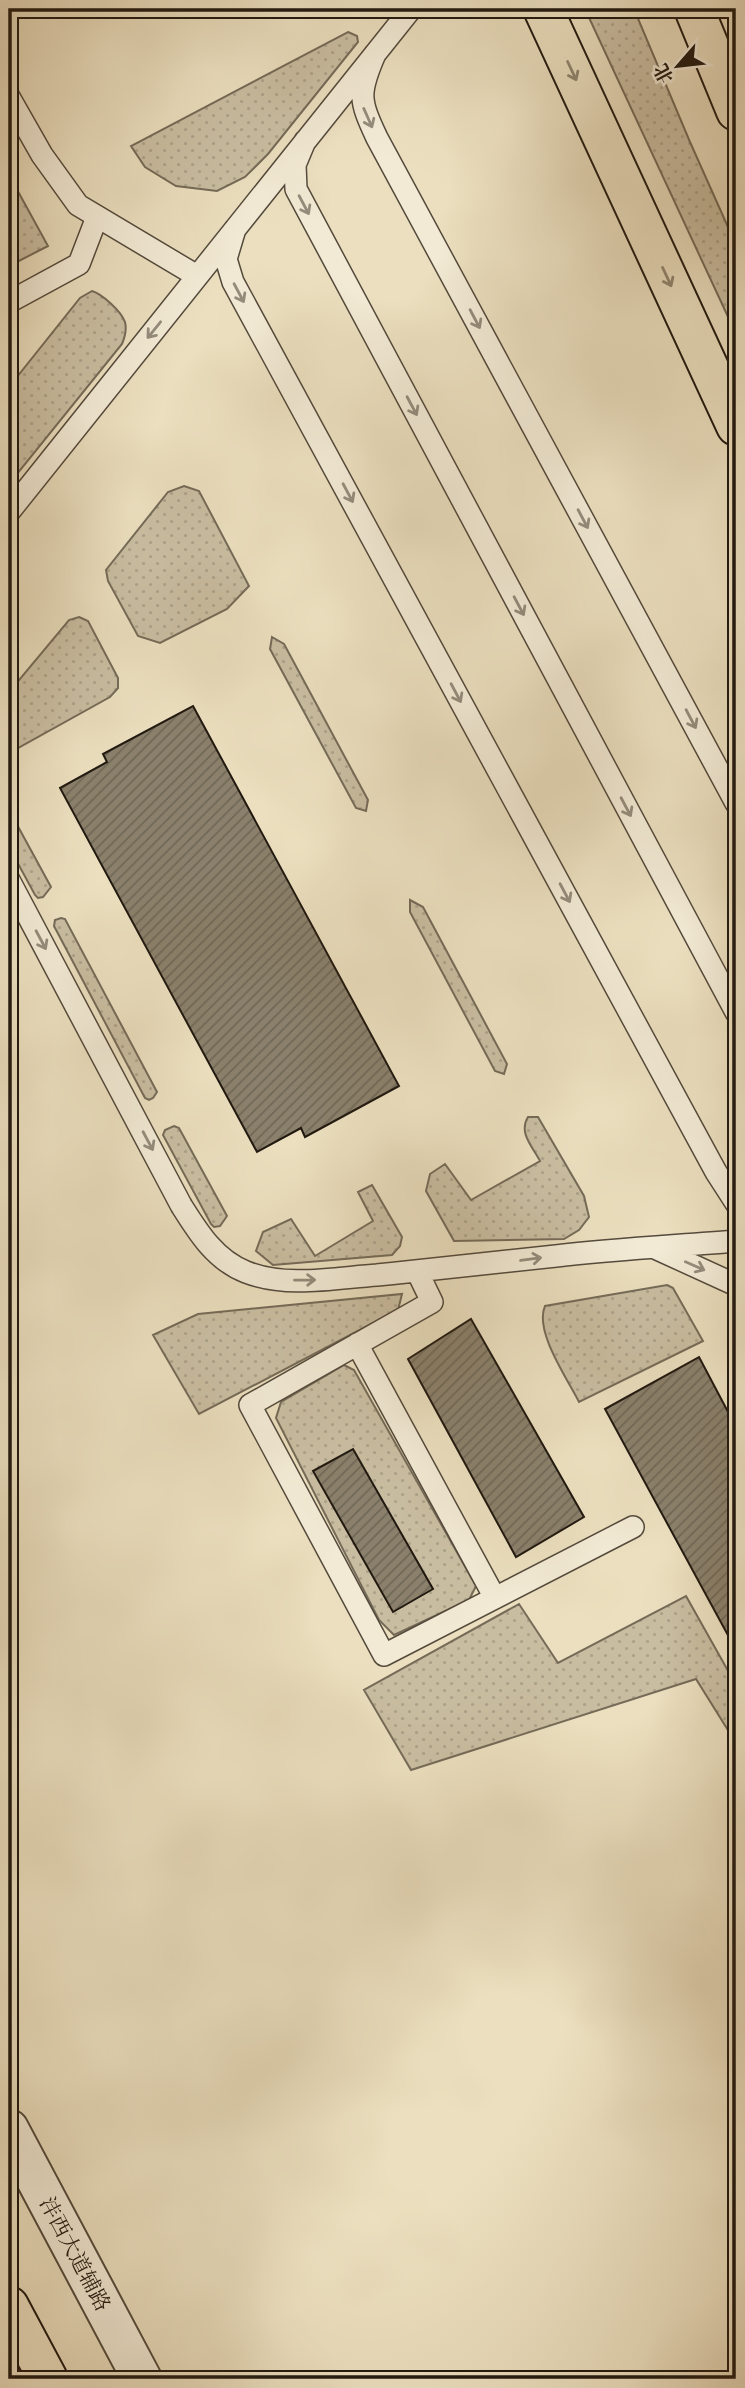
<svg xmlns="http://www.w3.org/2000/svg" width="745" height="2388" viewBox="0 0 745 2388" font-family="'IM FELL DW Pica','Noto Serif SC',serif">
<defs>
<pattern id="grass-dots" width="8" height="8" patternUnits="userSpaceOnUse" patternTransform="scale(1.75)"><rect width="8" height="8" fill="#c9bda1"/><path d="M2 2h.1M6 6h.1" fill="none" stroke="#aca28a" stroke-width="1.8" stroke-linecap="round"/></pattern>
<pattern id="building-hatch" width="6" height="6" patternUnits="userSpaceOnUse" patternTransform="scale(1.75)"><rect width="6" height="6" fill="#8a806b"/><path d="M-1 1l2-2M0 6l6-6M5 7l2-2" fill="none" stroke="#706857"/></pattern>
</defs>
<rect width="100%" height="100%" fill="#ebdfbf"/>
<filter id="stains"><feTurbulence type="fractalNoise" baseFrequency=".00286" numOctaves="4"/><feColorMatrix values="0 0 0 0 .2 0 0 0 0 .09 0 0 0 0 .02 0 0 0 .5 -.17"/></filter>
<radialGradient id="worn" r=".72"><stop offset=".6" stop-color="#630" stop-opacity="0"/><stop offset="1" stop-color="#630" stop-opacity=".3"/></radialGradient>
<path fill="url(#grass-dots)" stroke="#756b58" stroke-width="2" d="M 585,9 L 634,9 L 690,142 L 736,245 L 736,334 Z
M 348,32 L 357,36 L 358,42 L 268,154 L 245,177 L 217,191 L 176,186 L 145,167 L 131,146 Z
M 9,175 L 48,246 L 9,266 Z
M 92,291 C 102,294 121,311 125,322 C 127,330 125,337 122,344 L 9,484 L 9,387 L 80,298 Z
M 184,486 L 199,491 L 249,586 L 227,609 L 160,643 L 138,636 L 108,581 L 106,570 L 168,492 Z
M 79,617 L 88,621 L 118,678 L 118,688 L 110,697 L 9,753 L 9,692 L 69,620 Z
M 272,637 L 284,644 L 368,800 L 366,811 L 356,808 L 270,649 Z
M 9,810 L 51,887 L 43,897 L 38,898 L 35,895 L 9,847 Z
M 410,900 L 423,907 L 507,1064 L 504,1074 L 495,1071 L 410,912 Z
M 61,918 L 65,919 L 157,1092 L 153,1098 L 149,1100 L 145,1098 L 54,926 L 55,920 Z
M 528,1117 L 538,1117 L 584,1196 L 589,1217 L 579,1230 L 564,1239 L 454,1241 L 426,1191 L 430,1174 L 445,1164 L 471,1200 L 540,1161 C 533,1147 518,1133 528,1117 Z
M 174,1126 L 179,1128 L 227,1216 L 220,1226 L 214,1227 L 211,1224 L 163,1135 L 165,1130 Z
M 372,1185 L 402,1237 L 400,1246 L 392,1255 L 273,1265 L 256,1251 L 263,1232 L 291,1219 L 315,1256 L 373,1221 L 358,1192 Z
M 667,1285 L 673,1288 L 703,1341 L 579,1402 C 567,1378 534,1331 545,1306 Z
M 402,1294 L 398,1310 L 199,1414 L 153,1335 L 198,1314 Z
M 344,1365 L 354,1370 L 476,1586 L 469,1600 L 394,1635 L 379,1620 L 276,1418 L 281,1402 Z
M 686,1596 L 736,1685 L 736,1743 L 696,1679 L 411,1770 L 364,1690 L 519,1604 L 558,1663 Z"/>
<path fill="url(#building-hatch)" stroke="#211910" stroke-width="2" d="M 193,706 L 399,1086 L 305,1137 L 301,1128 L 257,1152 L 60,788 L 107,762 L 103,754 Z
M 471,1319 L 584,1517 L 516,1557 L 408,1359 Z
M 699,1357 L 736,1427 L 736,1650 L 605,1409 Z
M 353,1449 L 433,1589 L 393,1612 L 313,1471 Z"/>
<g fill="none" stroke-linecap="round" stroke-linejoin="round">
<defs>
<path id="service" d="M 375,54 C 358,93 359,100 377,138 L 736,803
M 9,97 L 42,155 L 78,205 L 197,276
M 305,141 L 295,165 L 296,189 L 736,1012
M 235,229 L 226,259 L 233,282 L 716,1172 L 736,1203
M 9,302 L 79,264 L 97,217
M 9,512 L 411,9
M 9,880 L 181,1205 C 198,1232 215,1260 246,1272 C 287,1288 335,1278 377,1275 C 437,1269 497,1262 556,1256 C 616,1249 676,1246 736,1241
M 655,1248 L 736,1285
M 417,1271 L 432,1302 L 250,1405 L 384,1655 L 633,1527
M 357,1344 L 495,1598"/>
<path id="minor" d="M 9,2129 L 142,2379"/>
<path id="primary" d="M 9,2306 L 48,2379"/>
<path id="motorway" d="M 543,9 L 736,426
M 694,9 L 736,111"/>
</defs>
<use href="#service" stroke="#544a3c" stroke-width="24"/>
<use href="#minor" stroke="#544a3c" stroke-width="42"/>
<use href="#primary" stroke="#211910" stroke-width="42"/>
<use href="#motorway" stroke="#211910" stroke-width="42"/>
<use href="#service" stroke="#f2ead5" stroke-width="21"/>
<use href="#minor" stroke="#f2ead5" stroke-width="38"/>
<use href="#primary" stroke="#ebdfbf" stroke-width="38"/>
<use href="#motorway" stroke="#ebdfbf" stroke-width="38"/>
</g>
<defs><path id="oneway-shaft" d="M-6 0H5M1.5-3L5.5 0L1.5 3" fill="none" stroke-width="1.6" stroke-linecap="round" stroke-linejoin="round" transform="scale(1.75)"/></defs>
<g stroke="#908670">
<use href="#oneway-shaft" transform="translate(572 71) rotate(65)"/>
<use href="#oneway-shaft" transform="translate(667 277) rotate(65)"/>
</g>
<g stroke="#948c7c">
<use href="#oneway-shaft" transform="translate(368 118) rotate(66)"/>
<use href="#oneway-shaft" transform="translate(304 205) rotate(62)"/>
<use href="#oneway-shaft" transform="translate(239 293) rotate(62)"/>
<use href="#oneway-shaft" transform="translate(475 319) rotate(62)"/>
<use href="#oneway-shaft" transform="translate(154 330) rotate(129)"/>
<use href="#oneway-shaft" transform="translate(412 406) rotate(62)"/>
<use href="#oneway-shaft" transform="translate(348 493) rotate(62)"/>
<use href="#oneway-shaft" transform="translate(583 519) rotate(62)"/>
<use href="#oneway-shaft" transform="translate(519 606) rotate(62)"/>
<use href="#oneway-shaft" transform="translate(456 693) rotate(62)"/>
<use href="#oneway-shaft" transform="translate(691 719) rotate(62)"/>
<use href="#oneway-shaft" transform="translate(626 807) rotate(62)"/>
<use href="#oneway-shaft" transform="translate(565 893) rotate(62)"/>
<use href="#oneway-shaft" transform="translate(41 940) rotate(62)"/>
<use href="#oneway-shaft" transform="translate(148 1141) rotate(62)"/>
<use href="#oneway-shaft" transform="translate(531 1259) rotate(-8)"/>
<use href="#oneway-shaft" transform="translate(695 1266) rotate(24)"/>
<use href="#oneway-shaft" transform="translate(305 1280) rotate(-1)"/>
</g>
<g text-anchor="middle" stroke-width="5" stroke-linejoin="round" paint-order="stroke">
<g font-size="21" fill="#211910" stroke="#f2ead5">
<text transform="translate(75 2254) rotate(62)" y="7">沣西大道辅路</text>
</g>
</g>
<rect width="745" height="2388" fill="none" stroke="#ebdfbf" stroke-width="35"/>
<rect x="10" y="10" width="724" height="2367" fill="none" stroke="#211910" stroke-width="3.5"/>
<rect x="18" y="18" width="710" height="2353" fill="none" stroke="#211910" stroke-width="2"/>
<g transform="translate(678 66) rotate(242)" stroke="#f2ead5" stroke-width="5" paint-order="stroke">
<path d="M0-5L12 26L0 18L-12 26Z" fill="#211910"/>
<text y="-10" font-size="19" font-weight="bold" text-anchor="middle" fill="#211910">北</text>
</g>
<rect width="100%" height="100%" filter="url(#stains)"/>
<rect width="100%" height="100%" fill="url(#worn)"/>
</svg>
